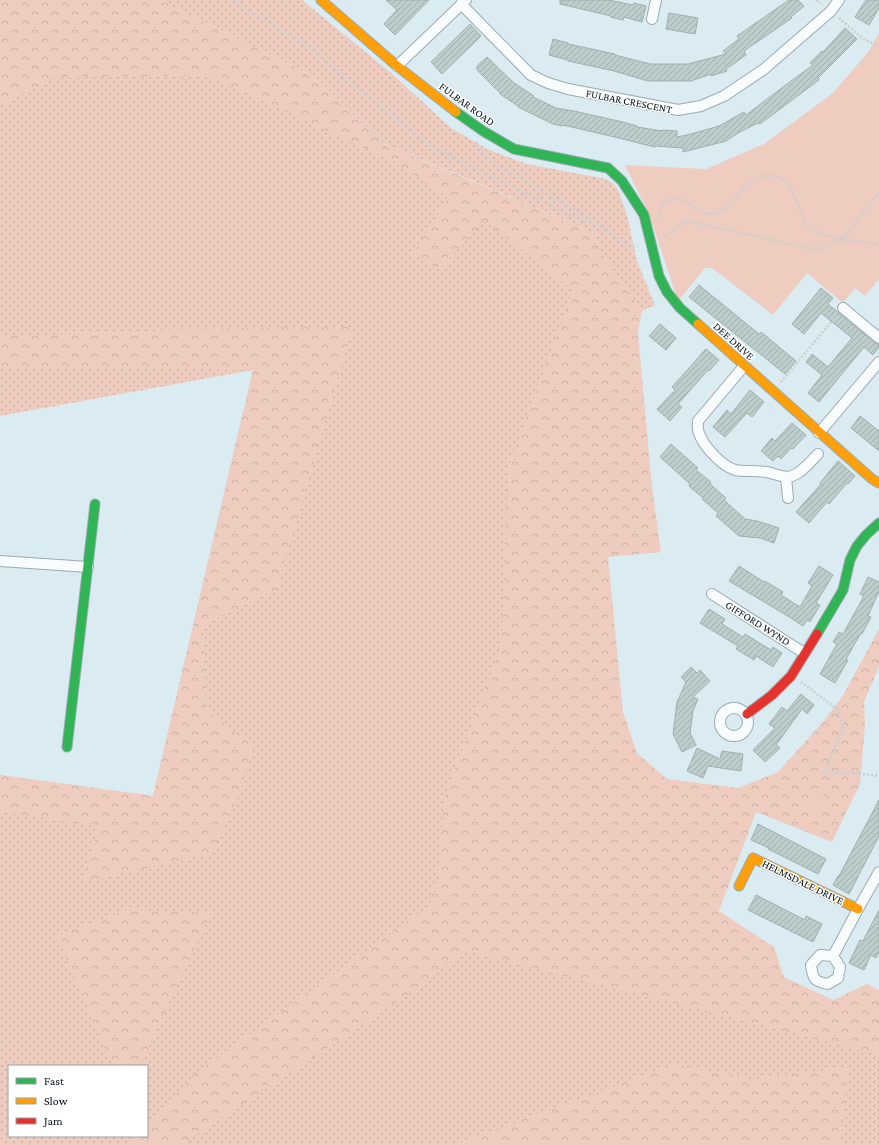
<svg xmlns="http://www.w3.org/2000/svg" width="879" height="1145" viewBox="0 0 879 1145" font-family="'Crimson Pro',serif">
<defs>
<pattern id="grass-dots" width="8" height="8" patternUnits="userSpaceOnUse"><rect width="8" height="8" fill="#eecdc0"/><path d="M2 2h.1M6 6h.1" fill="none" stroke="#caafa4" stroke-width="1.8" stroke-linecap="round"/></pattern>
<pattern id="forest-crowns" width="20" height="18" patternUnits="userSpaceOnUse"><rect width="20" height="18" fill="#eecdc0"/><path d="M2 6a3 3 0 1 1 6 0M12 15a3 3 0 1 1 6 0" fill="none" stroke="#caafa4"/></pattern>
<pattern id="building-hatch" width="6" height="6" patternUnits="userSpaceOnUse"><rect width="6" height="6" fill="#bccdcb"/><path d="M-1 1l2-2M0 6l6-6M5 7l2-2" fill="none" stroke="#a0afae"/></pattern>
</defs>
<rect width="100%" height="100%" fill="#daecf2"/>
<path fill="url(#grass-dots)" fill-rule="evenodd" d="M 0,0 L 137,0 L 584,272 L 506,846 L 879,1030 L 879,1145 L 0,1145 L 0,775 L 153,796 L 253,370 L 0,416 ZM 9,1066 L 147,1066 L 147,1136 L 9,1136 Z
M 160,0 L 302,0 L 390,72 L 451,128 L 487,149 L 527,164 L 606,179 L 614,184 L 618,190 L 627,215 L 637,261 L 655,305 L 642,311 L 604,257 L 594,233 L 457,174 L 383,143 L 316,77 Z"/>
<path fill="url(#forest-crowns)" d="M 0,0 L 160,0 L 316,77 L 383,143 L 594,233 L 604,257 L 642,311 L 638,333 L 652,487 L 661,552 L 608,557 L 623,712 L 637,753 L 667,779 L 738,788 L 778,772 L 822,723 L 842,697 L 879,629 L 879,666 L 864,702 L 865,725 L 860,784 L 832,842 L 756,812 L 719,911 L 774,947 L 784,977 L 833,1000 L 867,984 L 879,990 L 879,1055 L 465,951 L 418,988 L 181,1145 L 129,1145 L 137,1136 L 147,1136 L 147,1126 L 195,1073 L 429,906 L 438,868 L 445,795 L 501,646 L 508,467 L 573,291 L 485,221 L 440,269 L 413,254 L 448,198 L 394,162 L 207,75 L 53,78 L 0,106 Z
M 353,327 L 277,589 L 203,626 L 207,710 L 254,747 L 242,788 L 212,854 L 83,882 L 98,827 L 0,811 L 0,775 L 153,796 L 253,370 L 0,368 L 0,336 L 238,328 Z
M 128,909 L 211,913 L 140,1066 L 113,1066 L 56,936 Z
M 674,1064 L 753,1079 L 848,1067 L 841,1145 L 453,1145 Z"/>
<path fill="#eecdc0" d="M 879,33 L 879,279 L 865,296 L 855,288 L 843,303 L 807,273 L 773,315 L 712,268 L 705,268 L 678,301 L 649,214 L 625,165 L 706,169 L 764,144 L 833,93 L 869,51 Z
M 824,784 C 823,796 826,809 810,811 L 807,804 L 813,797 L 811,794 Z"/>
<path fill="url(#building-hatch)" stroke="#9fb0ae" d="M 386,0 L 429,0 L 395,35 L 384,24 L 397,10 Z
M 560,0 L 609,0 L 633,5 L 634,3 L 646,6 L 642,22 L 624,17 L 623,20 L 611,17 L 611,16 L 560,4 Z
M 789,0 L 798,0 L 804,6 L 791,17 L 792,18 L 744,51 L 746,55 L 726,69 L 727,71 L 711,76 L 711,74 L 691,81 L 648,81 L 614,71 L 568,61 L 568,60 L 549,55 L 553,39 L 568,43 L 568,44 L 615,54 L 615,55 L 650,64 L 688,64 L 726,54 L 723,51 L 739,39 L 737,36 Z
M 866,0 L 879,0 L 879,8 L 869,25 L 855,17 Z
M 669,13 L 698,18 L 695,34 L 666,29 Z
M 470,24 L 481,36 L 442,74 L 431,62 Z
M 845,28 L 857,39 L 818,78 L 819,80 L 760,124 L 758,123 L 738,133 L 726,141 L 683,152 L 683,148 L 655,146 L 655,147 L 642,144 L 623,139 L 563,125 L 562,126 L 553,124 L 518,107 L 518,106 L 500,94 L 500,93 L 477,70 L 477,66 L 487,57 L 514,83 L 534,96 L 533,97 L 556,108 L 574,111 L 623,122 L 637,126 L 637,127 L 662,131 L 662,130 L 677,131 L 677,137 L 691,134 L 719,126 L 744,112 L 746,115 L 795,78 L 813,65 L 810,63 L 822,51 L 823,52 Z
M 699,285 L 759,334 L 761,332 L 796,361 L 785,374 L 689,297 Z
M 821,288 L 833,298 L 828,304 L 875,343 L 879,345 L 879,347 L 873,355 L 864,347 L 819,402 L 808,393 L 822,375 L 806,362 L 812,354 L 828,367 L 852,338 L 821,313 L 804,334 L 792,324 Z
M 660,324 L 676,338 L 666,350 L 649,336 Z
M 706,349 L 719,360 L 709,371 L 708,370 L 678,404 L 682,407 L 670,421 L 657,409 L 675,390 L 672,387 Z
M 750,390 L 764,402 L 752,417 L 747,413 L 725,437 L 713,427 L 727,410 L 731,414 Z
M 860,416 L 879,431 L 879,451 L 851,428 Z
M 792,423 L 806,435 L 793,449 L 791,448 L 781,459 L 778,456 L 773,461 L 761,451 L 772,438 L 775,441 Z
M 671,444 L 698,468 L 696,470 L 711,482 L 710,484 L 726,498 L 724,500 L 745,519 L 757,521 L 779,528 L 774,543 L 760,538 L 739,536 L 716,516 L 718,513 L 702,499 L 703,498 L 689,486 L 690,484 L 660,457 Z
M 838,461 L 855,476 L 848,484 L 847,483 L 829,504 L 827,502 L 809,523 L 796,512 L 821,484 L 820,483 Z
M 739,566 L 764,582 L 765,581 L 783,592 L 781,595 L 800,607 L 812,586 L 808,583 L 819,566 L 833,575 L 816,603 L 820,605 L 810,622 L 807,620 L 803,626 L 786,615 L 729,581 Z
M 868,577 L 879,582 L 879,591 L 868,616 L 871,617 L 862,634 L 861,633 L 846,659 L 848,660 L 835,683 L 820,674 L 837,644 L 833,642 L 839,632 L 843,634 L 864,596 L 860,594 Z
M 709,609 L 725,619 L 722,624 L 743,637 L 745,634 L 771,650 L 773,647 L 782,653 L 773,667 L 756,656 L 754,660 L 736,649 L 738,646 L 700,623 Z
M 691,667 L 697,673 L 700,670 L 710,681 L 693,697 L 698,699 L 693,711 L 690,733 L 696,745 L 682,752 L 673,734 L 677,702 L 686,682 L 681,677 Z
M 801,694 L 814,705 L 807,714 L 802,709 L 776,745 L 780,748 L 765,762 L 753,750 L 775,728 L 769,724 L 782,707 L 787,711 Z
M 697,748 L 720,759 L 722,751 L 743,754 L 741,771 L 708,766 L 703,778 L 687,771 Z
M 879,800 L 879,836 L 849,894 L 833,885 L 838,876 L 839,876 Z
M 758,824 L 826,859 L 818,874 L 768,849 L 769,848 L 751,840 Z
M 756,895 L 805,920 L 806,916 L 822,924 L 813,942 L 748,910 Z
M 879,910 L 879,952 L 876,958 L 871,955 L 864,970 L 849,963 L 860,940 L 863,941 Z"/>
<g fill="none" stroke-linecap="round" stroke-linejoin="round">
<defs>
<path id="street" d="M 461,4 L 531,75 L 548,83 L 568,89 L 678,110 L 701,106 L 724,96 L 763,70 L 831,11 L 839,0
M 652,19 L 656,0
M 397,66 L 466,0
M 843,308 L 879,338
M 744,366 L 698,421 C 698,426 697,429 699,433 C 703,446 722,466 735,470 C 745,472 755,470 766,472 C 774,473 784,479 792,476 C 803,472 810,462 818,454
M 819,433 L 879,362
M 786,477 L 788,498
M 0,561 L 88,567
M 712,594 L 804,653
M720 722a14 14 0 1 1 28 0a14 14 0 1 1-28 0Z
M 820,955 L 833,956 L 840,967 L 838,978 L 828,984 C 814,981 813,980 811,965 Z
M 833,956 L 858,909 L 879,872"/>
<path id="fast" d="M 456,112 L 483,131 L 514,149 L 608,168 L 622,181 L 644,215 L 659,276 L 667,292 L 680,308 L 698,324
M 817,634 L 843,590 L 850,560 L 857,546 L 866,535 L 879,523
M 67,747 L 95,504"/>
<path id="slow" d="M 321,0 L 397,66 L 456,112
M 698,324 L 872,479 L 879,483
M 739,886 L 753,858 L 858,909"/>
<path id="jam" d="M 747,714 L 772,695 L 791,676 L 817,634"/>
</defs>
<use href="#street" stroke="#99abb1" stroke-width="12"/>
<use href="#fast" stroke="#99abb1" stroke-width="11"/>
<use href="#slow" stroke="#99abb1" stroke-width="11"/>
<use href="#jam" stroke="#99abb1" stroke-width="11"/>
<path stroke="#c9ced1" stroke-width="2.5" stroke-dasharray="2 2" stroke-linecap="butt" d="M 234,0 L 259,17 L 308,46 L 360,90 L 432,147 L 585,222 L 587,217
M 816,0 L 823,5
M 839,18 L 863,39 L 879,46
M 477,142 L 476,145 L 491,162 L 587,217 L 630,247 L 638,246
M 659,220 L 660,211 L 663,203 C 667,202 671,199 675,199 C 690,199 698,215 713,214 C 733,213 740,177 769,176 C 800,176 793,214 811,229 C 821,237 865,243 879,244
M 663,238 L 687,221 L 818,250 L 842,239 L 879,192
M 781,382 L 837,315
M 801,682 L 837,709 L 844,727 L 823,774 L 855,773 L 879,776
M 29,1143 L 31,1145"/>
<use href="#street" stroke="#f9fcfd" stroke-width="10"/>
<use href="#fast" stroke="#30b455" stroke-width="9"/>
<use href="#slow" stroke="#ff9f0a" stroke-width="9"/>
<use href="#jam" stroke="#e5322d" stroke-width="9"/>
</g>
<g text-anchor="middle" stroke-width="3" stroke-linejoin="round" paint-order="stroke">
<g font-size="11" fill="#001016" stroke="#fff">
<text transform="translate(629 101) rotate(11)" y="4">FULBAR CRESCENT</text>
<text transform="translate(467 104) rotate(36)" y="4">FULBAR ROAD</text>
<text transform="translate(734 341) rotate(42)" y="4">DEE DRIVE</text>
<text transform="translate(758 623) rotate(32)" y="4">GIFFORD WYND</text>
<text transform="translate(803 882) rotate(26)" y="4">HELMSDALE DRIVE</text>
</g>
</g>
<rect x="8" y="1065" width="140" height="72" fill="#ffffff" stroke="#999fa2"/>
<rect x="16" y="1078" width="20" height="6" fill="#30b455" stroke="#999fa2"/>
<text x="44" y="1085" font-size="12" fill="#001016">Fast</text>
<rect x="16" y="1098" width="20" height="6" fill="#ff9f0a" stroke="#999fa2"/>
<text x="44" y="1105" font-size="12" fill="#001016">Slow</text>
<rect x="16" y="1118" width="20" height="6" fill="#e5322d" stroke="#999fa2"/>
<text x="44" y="1125" font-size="12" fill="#001016">Jam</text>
</svg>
